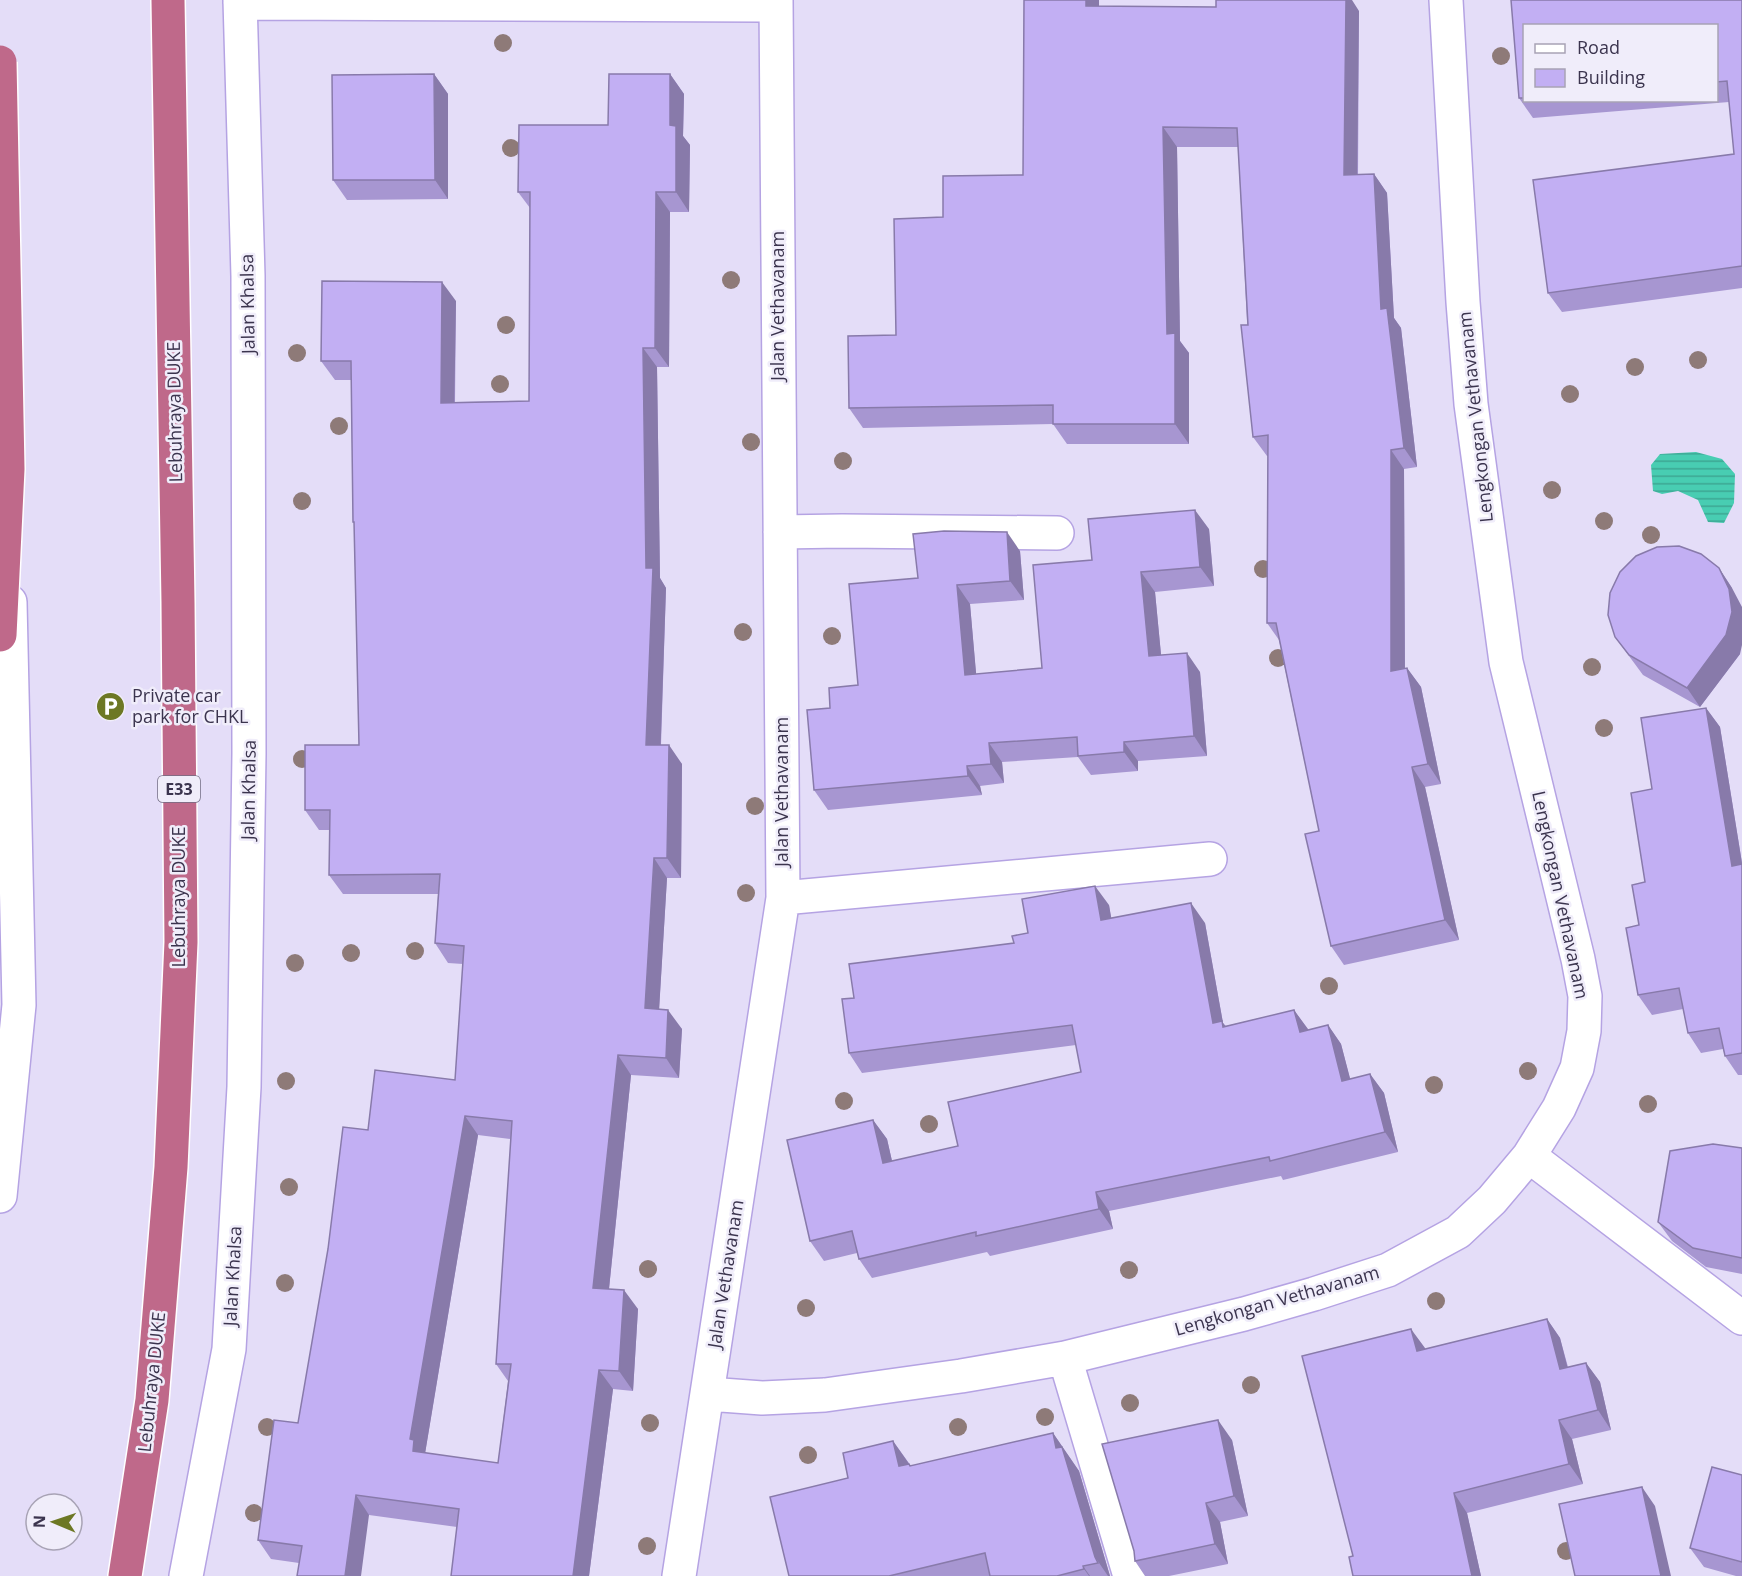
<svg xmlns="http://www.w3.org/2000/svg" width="1742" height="1576" viewBox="0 0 1742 1576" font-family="'Open Sans',sans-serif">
<defs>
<pattern id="water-rules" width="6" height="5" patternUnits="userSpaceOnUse" patternTransform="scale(1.5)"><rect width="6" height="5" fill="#48cdb2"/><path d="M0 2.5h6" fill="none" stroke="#3da793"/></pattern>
</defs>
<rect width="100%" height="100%" fill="#e4ddf8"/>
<path fill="url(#water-rules)" d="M 1696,452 L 1722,459 L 1735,474 L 1734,503 L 1724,523 L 1708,522 L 1698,500 L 1678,491 L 1662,494 L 1653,491 L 1651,465 L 1660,454 Z"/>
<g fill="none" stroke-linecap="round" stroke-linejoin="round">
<defs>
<path id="minor" d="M 240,3 L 776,5
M 780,532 L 842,531 L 1057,533
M 783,898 L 1210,859
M 1529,1156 L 1742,1318
M 0,1196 L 19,1005 L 10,602
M 1065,1358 L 1130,1576
M 708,1394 L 762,1398 L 825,1395 L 961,1376 L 1065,1358 L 1244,1314 L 1314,1294 L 1388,1270 L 1458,1232 L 1492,1200 L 1529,1156 L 1559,1108 L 1577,1068 L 1584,1031 L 1585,996 L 1578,959 L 1506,662 L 1471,404 L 1463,302 L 1446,0
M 186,1576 L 229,1349 L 244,1087 L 249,754 L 248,276 L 240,0
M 679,1576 L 783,898 L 776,0"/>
<path id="highway" d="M 125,1576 L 152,1400 L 171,1167 L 181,942 L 178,602 L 168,0"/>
</defs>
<use href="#minor" stroke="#b5a3e3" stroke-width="36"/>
<use href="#highway" stroke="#fff" stroke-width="36"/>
<use href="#minor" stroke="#fff" stroke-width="33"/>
<use href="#highway" stroke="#bf698a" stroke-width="33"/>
<defs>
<path id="highway-bridge" d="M 0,62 L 8,469 L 0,635"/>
</defs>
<use href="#highway-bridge" stroke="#fff" stroke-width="36" stroke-linecap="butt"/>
<use href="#highway-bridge" stroke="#bf698a" stroke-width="33"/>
</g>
<g fill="#8e7a78">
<circle cx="503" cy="43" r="9"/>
<circle cx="1501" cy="56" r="9"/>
<circle cx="511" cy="148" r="9"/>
<circle cx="731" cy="280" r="9"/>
<circle cx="506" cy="325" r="9"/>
<circle cx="297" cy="353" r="9"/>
<circle cx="1698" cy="360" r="9"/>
<circle cx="1635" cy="367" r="9"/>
<circle cx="500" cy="384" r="9"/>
<circle cx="1570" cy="394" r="9"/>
<circle cx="339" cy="426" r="9"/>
<circle cx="751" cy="442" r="9"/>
<circle cx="843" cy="461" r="9"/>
<circle cx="1552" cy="490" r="9"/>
<circle cx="302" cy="501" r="9"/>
<circle cx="1604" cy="521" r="9"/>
<circle cx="1651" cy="535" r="9"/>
<circle cx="1263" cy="569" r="9"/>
<circle cx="743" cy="632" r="9"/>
<circle cx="832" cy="636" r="9"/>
<circle cx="1278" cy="658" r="9"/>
<circle cx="1592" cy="667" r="9"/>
<circle cx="1604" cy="728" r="9"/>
<circle cx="302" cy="759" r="9"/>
<circle cx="755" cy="806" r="9"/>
<circle cx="746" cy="893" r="9"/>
<circle cx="415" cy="951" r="9"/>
<circle cx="351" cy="953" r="9"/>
<circle cx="295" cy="963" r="9"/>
<circle cx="1329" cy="986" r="9"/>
<circle cx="1528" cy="1071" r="9"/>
<circle cx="286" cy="1081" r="9"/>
<circle cx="1434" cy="1085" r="9"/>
<circle cx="844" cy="1101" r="9"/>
<circle cx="1648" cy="1104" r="9"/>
<circle cx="929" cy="1124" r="9"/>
<circle cx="289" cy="1187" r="9"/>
<circle cx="648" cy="1269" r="9"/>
<circle cx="1129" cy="1270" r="9"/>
<circle cx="285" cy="1283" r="9"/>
<circle cx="1436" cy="1301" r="9"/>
<circle cx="806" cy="1308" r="9"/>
<circle cx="1251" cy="1385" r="9"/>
<circle cx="1130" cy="1403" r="9"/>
<circle cx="1045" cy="1417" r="9"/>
<circle cx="650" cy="1423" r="9"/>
<circle cx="267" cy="1427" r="9"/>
<circle cx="958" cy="1427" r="9"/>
<circle cx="808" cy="1455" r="9"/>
<circle cx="254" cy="1513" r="9"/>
<circle cx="647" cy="1546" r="9"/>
<circle cx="1566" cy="1551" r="9"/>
</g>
<path fill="#a796d1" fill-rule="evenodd" d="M 1024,0 L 1099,0 L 1099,6 L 1359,11 L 1358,175 L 1374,174 L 1387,193 L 1394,318 L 1401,328 L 1417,467 L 1404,469 L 1405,668 L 1407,668 L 1421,687 L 1441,784 L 1425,787 L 1459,940 L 1344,965 L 1331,946 L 1319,831 L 1279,640 L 1267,623 L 1268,456 L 1267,456 L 1253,437 L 1238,147 L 1177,147 L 1180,341 L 1189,353 L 1189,444 L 1067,444 L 1053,424 L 863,428 L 849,408 L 896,335 L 943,217 L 1023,175 Z
M 1511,0 L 1742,0 L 1742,288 L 1562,312 L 1548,293 L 1533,180 L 1734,154 L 1729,102 L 1533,118 L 1519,98 ZM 1524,26 L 1716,26 L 1716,100 L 1524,100 Z
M 434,74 L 448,94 L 448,199 L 347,200 L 333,180 Z
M 670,74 L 684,94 L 683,136 L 690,145 L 689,212 L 670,212 L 669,367 L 657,367 L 660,578 L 666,588 L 661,745 L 682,764 L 681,878 L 667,878 L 659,1009 L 682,1029 L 679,1078 L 631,1075 L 609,1289 L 638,1309 L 633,1391 L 613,1389 L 589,1576 L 451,1576 L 457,1527 L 369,1515 L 299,1563 L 271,1559 L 258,1540 L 298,1423 L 368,1130 L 455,1080 L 463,964 L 448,963 L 435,943 L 438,894 L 343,894 L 329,875 L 330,830 L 319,830 L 305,810 L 359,745 L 354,523 L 353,522 L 351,380 L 335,380 L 321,361 L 456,301 L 455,402 L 529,401 L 530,208 L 518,192 L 608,125 ZM 478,1135 L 511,1139 L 496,1364 L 508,1381 L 498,1463 L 425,1453 Z
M 1209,529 L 1214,586 L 1155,592 L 1161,655 L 1200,672 L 1207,756 L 1138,761 L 1138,771 L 1091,775 L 1078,757 L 1002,762 L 1004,783 L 980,786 L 982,795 L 828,810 L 814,790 L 830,708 L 858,685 L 918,578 L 1020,551 L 1024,600 L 970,604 L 976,674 L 1042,668 L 1092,560 Z
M 1719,568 L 1732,588 L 1740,654 L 1700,707 L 1643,675 L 1615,637 Z
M 1706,708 L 1720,727 L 1742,863 L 1742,1075 L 1738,1075 L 1725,1056 L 1723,1049 L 1701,1053 L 1688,1033 L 1683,1009 L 1652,1015 L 1638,995 L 1639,925 L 1645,882 L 1652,789 Z
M 1109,905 L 1111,918 L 1205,923 L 1223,1023 L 1226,1026 L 1294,1010 L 1308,1030 L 1328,1025 L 1341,1044 L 1350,1079 L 1370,1074 L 1384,1093 L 1398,1152 L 1283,1180 L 1281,1176 L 1109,1211 L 1113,1229 L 990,1256 L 987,1252 L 872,1278 L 859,1259 L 857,1253 L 824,1261 L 810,1241 L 873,1120 L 887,1139 L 892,1161 L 958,1146 L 1081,1072 L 1076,1045 L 862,1073 L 849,1053 L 854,998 L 1014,943 L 1028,933 Z
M 1742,1148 L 1742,1274 L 1706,1267 L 1672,1241 L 1658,1222 Z
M 1547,1319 L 1560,1338 L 1568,1367 L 1586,1363 L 1600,1382 L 1611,1430 L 1572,1439 L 1583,1484 L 1467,1513 L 1481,1576 L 1353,1576 L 1353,1556 L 1425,1349 Z
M 1053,1433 L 1079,1471 L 1110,1576 L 789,1576 L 848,1478 L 893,1441 L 911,1466 Z
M 1232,1440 L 1248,1516 L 1220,1522 L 1228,1564 L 1169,1576 L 1145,1576 L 1135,1561 Z
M 1742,1475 L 1742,1576 L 1736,1576 L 1704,1567 L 1690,1548 Z"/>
<path fill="#887aaa" d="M 1086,0 L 1099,0 L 1099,26 L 1086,6 Z
M 1346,0 L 1352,0 L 1359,11 L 1357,195 L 1344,175 Z
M 434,74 L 448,94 L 448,199 L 435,180 Z
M 670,74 L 684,94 L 683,136 L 690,145 L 689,212 L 676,192 L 670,125 Z
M 1163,127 L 1177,147 L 1180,341 L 1189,353 L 1189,444 L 1175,424 L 1167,334 Z
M 1374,174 L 1387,193 L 1394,318 L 1401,328 L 1417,467 L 1404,448 L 1381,309 Z
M 656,192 L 670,212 L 669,367 L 655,348 Z
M 442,282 L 456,301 L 454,422 L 441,403 Z
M 643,348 L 657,367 L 660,578 L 666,588 L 660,764 L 646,745 L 646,568 Z
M 1391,450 L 1404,469 L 1405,691 L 1391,671 Z
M 1195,510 L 1209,529 L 1214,586 L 1200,567 Z
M 1007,532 L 1020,551 L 1024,600 L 1010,581 Z
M 1719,568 L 1732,588 L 1742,607 L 1742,645 L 1740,654 L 1700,707 L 1687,688 Z
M 1141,572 L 1155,592 L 1163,675 L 1149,656 Z
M 957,585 L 970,604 L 978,695 L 965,675 Z
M 1187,653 L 1200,672 L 1207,756 L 1194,736 Z
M 1407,668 L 1421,687 L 1441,784 L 1428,764 Z
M 1706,708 L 1720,727 L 1742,863 L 1742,880 L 1732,866 Z
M 1124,742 L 1138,761 L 1138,771 L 1124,752 Z
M 989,743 L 1002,762 L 1004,783 L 991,764 Z
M 669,745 L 682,764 L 681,878 L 667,858 Z
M 967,766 L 980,786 L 982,795 L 968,776 Z
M 1412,767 L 1425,787 L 1459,940 L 1445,920 Z
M 654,858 L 667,878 L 658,1028 L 645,1008 Z
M 1095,886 L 1109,905 L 1115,939 L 1101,920 Z
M 1191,903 L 1205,923 L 1223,1023 L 1236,1041 L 1213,1023 Z
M 668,1010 L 682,1029 L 679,1078 L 666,1058 Z
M 1294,1010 L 1308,1029 L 1313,1051 L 1300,1032 Z
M 1328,1025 L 1341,1044 L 1356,1101 L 1342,1081 Z
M 618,1055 L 631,1075 L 607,1308 L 593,1288 Z
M 1370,1074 L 1384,1093 L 1398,1152 L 1385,1132 Z
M 465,1116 L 478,1135 L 425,1454 L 413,1451 L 410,1439 Z
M 873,1120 L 887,1139 L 897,1183 L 883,1163 Z
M 1096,1192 L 1109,1211 L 1113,1229 L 1099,1209 Z
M 624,1290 L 638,1309 L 633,1391 L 619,1371 Z
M 1547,1319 L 1560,1338 L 1573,1389 L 1560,1369 Z
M 1411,1329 L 1425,1348 L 1430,1371 L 1417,1351 Z
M 1586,1363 L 1600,1382 L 1611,1430 L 1598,1410 Z
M 599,1370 L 613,1389 L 589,1576 L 573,1576 Z
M 1218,1420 L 1232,1440 L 1248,1516 L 1234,1496 Z
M 1559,1420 L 1572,1439 L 1583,1484 L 1569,1464 Z
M 1053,1433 L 1079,1471 L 1110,1576 L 1108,1576 L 1095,1557 L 1056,1448 Z
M 893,1441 L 926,1488 L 899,1466 Z
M 1642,1487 L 1655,1506 L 1671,1576 L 1661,1576 Z
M 1454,1493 L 1467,1513 L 1481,1576 L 1472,1576 Z
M 356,1495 L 369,1515 L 361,1576 L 345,1576 Z
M 1206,1503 L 1220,1522 L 1228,1564 L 1215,1544 Z
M 1083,1566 L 1090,1576 L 1089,1576 L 1084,1569 Z"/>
<path fill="#c2aff3" stroke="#887aaa" stroke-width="1.5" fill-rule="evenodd" d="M 1024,0 L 1086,0 L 1086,6 L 1216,7 L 1216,0 L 1346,0 L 1344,175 L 1374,174 L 1381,309 L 1387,308 L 1404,448 L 1391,450 L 1391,671 L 1407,668 L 1428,764 L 1412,767 L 1445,920 L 1331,946 L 1305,834 L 1319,831 L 1276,623 L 1267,623 L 1268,435 L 1253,437 L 1241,325 L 1248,325 L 1237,128 L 1163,127 L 1167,334 L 1175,333 L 1175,424 L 1053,424 L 1053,405 L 849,408 L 848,336 L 896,335 L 894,219 L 943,217 L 943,176 L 1023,175 Z
M 1511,0 L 1742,0 L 1742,266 L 1548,293 L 1533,180 L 1734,154 L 1727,81 L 1716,82 L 1716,26 L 1524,26 L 1524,98 L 1519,98 Z
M 434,74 L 435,180 L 333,180 L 332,75 Z
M 609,74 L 670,74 L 670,125 L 676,126 L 676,192 L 656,192 L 655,348 L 643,348 L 646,568 L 653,568 L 646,745 L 669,745 L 667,858 L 654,858 L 645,1008 L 668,1010 L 666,1058 L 618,1055 L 593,1288 L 624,1290 L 619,1371 L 599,1370 L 573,1576 L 451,1576 L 459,1509 L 356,1495 L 345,1576 L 297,1576 L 302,1546 L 258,1540 L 274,1420 L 298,1423 L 328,1249 L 343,1127 L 368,1130 L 375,1070 L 455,1080 L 464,946 L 435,943 L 440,874 L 329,875 L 330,810 L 305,810 L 305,745 L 359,745 L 354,522 L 353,522 L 351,361 L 321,361 L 322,281 L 442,282 L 441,403 L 529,401 L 530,192 L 518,192 L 519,125 L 608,125 ZM 465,1116 L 512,1121 L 496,1364 L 511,1364 L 498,1463 L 413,1451 L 414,1440 L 410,1439 Z
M 1195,510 L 1200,567 L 1141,572 L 1149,656 L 1187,653 L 1194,736 L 1124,742 L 1124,752 L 1078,756 L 1077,737 L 989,743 L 991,764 L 967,766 L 968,776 L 814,790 L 807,710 L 830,708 L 829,688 L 858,685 L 849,584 L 918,578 L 913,534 L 944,531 L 1007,532 L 1010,581 L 957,585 L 965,675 L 1042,668 L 1033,565 L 1092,560 L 1088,519 Z
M 1679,546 L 1701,554 L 1719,568 L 1729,589 L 1732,612 L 1726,635 L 1687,688 L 1629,655 L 1615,637 L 1608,615 L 1610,593 L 1620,572 L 1636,556 L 1657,547 Z
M 1706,708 L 1732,866 L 1742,864 L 1742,1053 L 1725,1056 L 1719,1028 L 1688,1033 L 1679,988 L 1638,995 L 1626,928 L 1639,925 L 1632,885 L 1645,882 L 1631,793 L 1652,789 L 1641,718 Z
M 1095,886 L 1101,920 L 1191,903 L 1213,1023 L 1222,1021 L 1223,1027 L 1294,1010 L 1300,1032 L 1328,1025 L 1342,1081 L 1370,1074 L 1385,1132 L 1270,1161 L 1269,1157 L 1096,1192 L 1099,1209 L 976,1236 L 976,1232 L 859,1259 L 852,1231 L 810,1241 L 787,1140 L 873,1120 L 883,1163 L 958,1146 L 948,1102 L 1081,1072 L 1072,1025 L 849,1053 L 842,999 L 854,998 L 849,964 L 1014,943 L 1012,936 L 1028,933 L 1022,899 Z
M 1713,1144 L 1742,1148 L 1742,1258 L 1693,1248 L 1658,1222 L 1670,1151 Z
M 1547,1319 L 1560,1369 L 1586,1363 L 1598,1410 L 1559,1420 L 1569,1464 L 1454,1493 L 1472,1576 L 1353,1576 L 1349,1557 L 1353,1556 L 1302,1356 L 1411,1329 L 1417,1351 Z
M 1218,1420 L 1234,1496 L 1206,1503 L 1215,1544 L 1135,1561 L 1134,1551 L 1102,1444 Z
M 1053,1433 L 1056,1448 L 1062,1447 L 1095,1557 L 1098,1563 L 1083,1566 L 1084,1569 L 1057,1576 L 990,1576 L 985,1553 L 889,1576 L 789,1576 L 770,1497 L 848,1478 L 843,1453 L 893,1441 L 899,1466 L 909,1464 L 910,1466 Z
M 1712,1467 L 1742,1475 L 1742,1562 L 1690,1548 Z
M 1642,1487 L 1661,1576 L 1575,1576 L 1559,1504 Z"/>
<defs>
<symbol id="parking-disc" viewBox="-11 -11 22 22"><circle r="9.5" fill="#6d7824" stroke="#f0edfa"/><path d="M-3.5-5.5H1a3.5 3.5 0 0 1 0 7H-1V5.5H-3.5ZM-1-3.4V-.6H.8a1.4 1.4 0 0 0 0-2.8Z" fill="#fff"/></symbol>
</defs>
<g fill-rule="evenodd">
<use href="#parking-disc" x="94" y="690" width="33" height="33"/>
</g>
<g text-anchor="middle" stroke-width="5" stroke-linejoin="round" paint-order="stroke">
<rect fill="#f0edfa" stroke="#716c82" stroke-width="1.5" x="158" y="776" width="42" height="26" rx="4.5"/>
<g font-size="16" font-weight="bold" fill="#3b344e">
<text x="179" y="795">E33</text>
</g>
<g font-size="18" fill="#3b344e" stroke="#f0edfa">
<text transform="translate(248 304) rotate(-91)" y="6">Jalan Khalsa</text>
<text transform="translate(778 306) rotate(-90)" y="6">Jalan Vethavanam</text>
<text transform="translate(175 412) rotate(-91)" y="6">Lebuhraya DUKE</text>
<text transform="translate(1476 417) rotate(-96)" y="6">Lengkongan Vethavanam</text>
<text transform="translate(249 790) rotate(-89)" y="6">Jalan Khalsa</text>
<text transform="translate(782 792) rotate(-90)" y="6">Jalan Vethavanam</text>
<text transform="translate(1560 895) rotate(78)" y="6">Lengkongan Vethavanam</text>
<text transform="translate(179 897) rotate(-90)" y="6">Lebuhraya DUKE</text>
<text transform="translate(726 1274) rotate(-81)" y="6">Jalan Vethavanam</text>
<text transform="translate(233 1276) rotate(-87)" y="6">Jalan Khalsa</text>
<text transform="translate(1277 1301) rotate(-16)" y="6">Lengkongan Vethavanam</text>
<text transform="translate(152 1382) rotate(-84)" y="6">Lebuhraya DUKE</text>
</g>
<g font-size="18" fill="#3b344e" stroke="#f0edfa" text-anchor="start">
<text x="132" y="702">Private car<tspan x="132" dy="21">park for CHKL</tspan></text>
</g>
</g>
<rect x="1523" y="24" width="195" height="78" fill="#f0edfa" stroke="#a8a3b5" stroke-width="1.5"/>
<rect x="1535" y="44" width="30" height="9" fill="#ffffff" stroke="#a8a3b5" stroke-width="1.5"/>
<text x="1577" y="54" font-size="18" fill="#3b344e">Road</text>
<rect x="1535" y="69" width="30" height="18" fill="#c2aff3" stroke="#a8a3b5" stroke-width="1.5"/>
<text x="1577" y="84" font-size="18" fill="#3b344e">Building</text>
<g transform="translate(54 1522) rotate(272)"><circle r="28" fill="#f0edfa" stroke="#a8a3b5" stroke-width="1.5"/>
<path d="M0-4.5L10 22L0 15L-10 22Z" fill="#6d7824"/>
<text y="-9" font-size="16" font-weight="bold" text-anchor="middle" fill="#3b344e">N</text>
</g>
</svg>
